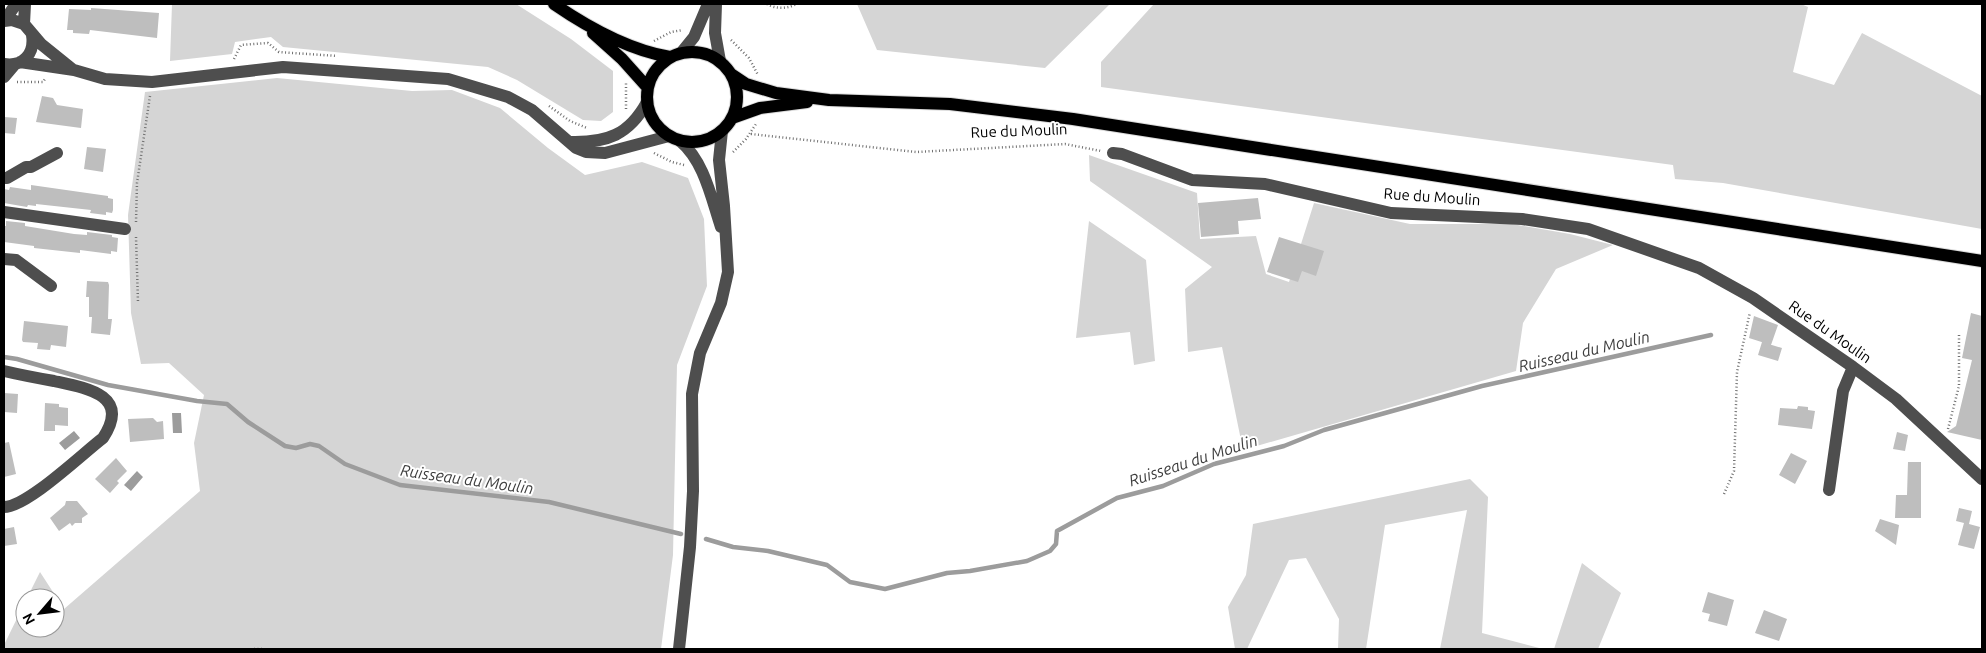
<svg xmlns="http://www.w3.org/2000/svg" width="1986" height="653" viewBox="0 0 1986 653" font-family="Ubuntu,sans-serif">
<rect width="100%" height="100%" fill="#fff"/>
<path fill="#d5d5d5" d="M 172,4 L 516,4 L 571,39 L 613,71 L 613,112 L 601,121 L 583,120 L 517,80 L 488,67 L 283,47 L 271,37 L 235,42 L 232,54 L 170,61 Z
M 857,4 L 1110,4 L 1045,68 L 877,50 Z
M 1154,4 L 1801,4 L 1808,7 L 1793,72 L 1834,85 L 1862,33 L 1982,96 L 1982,229 L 1723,183 L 1675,179 L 1673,165 L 1101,87 L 1101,62 Z
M 277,78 L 412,91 L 452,90 L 500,108 L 548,148 L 585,175 L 642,162 L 688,178 L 704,219 L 707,286 L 677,365 L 673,555 L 661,649 L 4,649 L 4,645 L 25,602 L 25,628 L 55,628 L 55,598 L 27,598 L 40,572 L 64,609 L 200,491 L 194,443 L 204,395 L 169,363 L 141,364 L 131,313 L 128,215 L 145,92 Z
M 1089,155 L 1197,193 L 1200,239 L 1256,236 L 1266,274 L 1289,282 L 1314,203 L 1410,224 L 1512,224 L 1570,234 L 1613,245 L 1556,269 L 1523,323 L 1516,371 L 1243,450 L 1222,347 L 1188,352 L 1185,289 L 1212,267 L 1090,181 Z
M 1089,221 L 1146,260 L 1155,361 L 1134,365 L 1130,332 L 1076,338 Z
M 1470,479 L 1488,497 L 1482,633 L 1543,649 L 1440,649 L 1467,510 L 1385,525 L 1366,649 L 1338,649 L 1339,619 L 1306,558 L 1289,560 L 1247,649 L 1235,649 L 1228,607 L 1246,575 L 1253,524 Z
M 1582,563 L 1621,593 L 1598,649 L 1554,649 Z"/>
<path fill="#9c9c9c" d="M 172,413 L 181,413 L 182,433 L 173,433 Z
M 74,431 L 80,438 L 65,450 L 59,443 Z
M 137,471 L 143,477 L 131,491 L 124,485 Z"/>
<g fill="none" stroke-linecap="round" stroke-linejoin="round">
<path stroke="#9c9c9c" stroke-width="4.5" d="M 4,357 L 17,359 L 108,385 L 197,401 L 227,404 L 248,422 L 285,446 L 296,448 L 310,444 L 319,446 L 345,464 L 400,485 L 549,502 L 681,534
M 706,539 L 733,547 L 768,551 L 827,565 L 850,582 L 885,589 L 947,573 L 970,571 L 1027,561 L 1050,551 L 1056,544 L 1057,531 L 1117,498 L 1163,486 L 1214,464 L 1284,446 L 1324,430 L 1482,386 L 1711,335"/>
</g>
<path fill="#bebebe" d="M 91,8 L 159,13 L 157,38 L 90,30 L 89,34 L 73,33 L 73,30 L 67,30 L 69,9 L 91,10 Z
M 42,96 L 53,98 L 57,105 L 83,109 L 81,128 L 36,122 Z
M 4,117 L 17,118 L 15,134 L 4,133 Z
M 87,147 L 106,149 L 103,172 L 84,169 Z
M 31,185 L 108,196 L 108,198 L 113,199 L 113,210 L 112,213 L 106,212 L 106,215 L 90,213 L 91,210 L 36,204 L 36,206 L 28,205 L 27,207 L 4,203 L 4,189 L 9,190 L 10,187 L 31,190 Z
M 1258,198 L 1261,219 L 1238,221 L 1239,234 L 1201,237 L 1198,203 Z
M 6,221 L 25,223 L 25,226 L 74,234 L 87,235 L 87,232 L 112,235 L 112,237 L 118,238 L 117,252 L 111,251 L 111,254 L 80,250 L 80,253 L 34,248 L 34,246 L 4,242 L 4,226 L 6,226 Z
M 1279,237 L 1324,251 L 1316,276 L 1302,271 L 1298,282 L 1267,272 Z
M 87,281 L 108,282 L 109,285 L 108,319 L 112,319 L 110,335 L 91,333 L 92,317 L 89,317 L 89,297 L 86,297 Z
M 1971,313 L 1982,316 L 1982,440 L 1947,432 L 1956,426 L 1972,360 L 1962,358 Z
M 1754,316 L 1778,325 L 1771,345 L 1749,338 Z
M 24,321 L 68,326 L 66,347 L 51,345 L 50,350 L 37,349 L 38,343 L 23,342 L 22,340 Z
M 1762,342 L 1782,348 L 1778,361 L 1758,355 Z
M 4,393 L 18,394 L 17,413 L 4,412 Z
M 45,403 L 59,404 L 59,407 L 68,408 L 68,426 L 55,425 L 55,431 L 44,431 Z
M 1798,406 L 1808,407 L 1808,410 L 1815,411 L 1812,429 L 1778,425 L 1780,408 L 1797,409 Z
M 153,418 L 157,422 L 163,421 L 164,439 L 130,442 L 128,419 Z
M 1897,432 L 1908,435 L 1905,451 L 1893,449 Z
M 9,442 L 16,474 L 4,477 L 4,443 Z
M 1791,453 L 1807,461 L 1795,484 L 1779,475 Z
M 116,458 L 127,471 L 117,481 L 119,483 L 110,493 L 95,479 Z
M 1908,462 L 1921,462 L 1921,518 L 1895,518 L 1896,495 L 1907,495 Z
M 66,501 L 77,501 L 88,514 L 82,518 L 82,523 L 75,523 L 72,526 L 70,523 L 59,531 L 50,518 L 65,505 Z
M 1959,508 L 1972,511 L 1969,524 L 1980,527 L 1974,549 L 1958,545 L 1964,523 L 1956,521 Z
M 1880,519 L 1899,525 L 1896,545 L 1875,531 Z
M 14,527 L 17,544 L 4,546 L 4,529 Z
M 1708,592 L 1734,600 L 1727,626 L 1708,621 L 1710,614 L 1702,612 Z
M 1764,610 L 1787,619 L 1779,641 L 1755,633 Z"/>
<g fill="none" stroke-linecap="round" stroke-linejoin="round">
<defs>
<path id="major" d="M 554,4 C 589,28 628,50 670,57
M 593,33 L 622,59 L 648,88
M647 97a45 45 0 1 1 90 0a45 45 0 1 1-90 0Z
M 731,74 L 746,84 L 776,93 L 829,100 L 950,104 L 1073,119 L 1982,261
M 732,118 L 760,108 L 807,102"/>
</defs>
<use href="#major" stroke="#dbdbdb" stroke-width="14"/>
<path stroke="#707070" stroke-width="2.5" stroke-dasharray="1 2.5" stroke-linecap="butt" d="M 767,4 C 775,9 788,9 796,4
M 731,40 L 749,58 L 758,75
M 654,41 L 671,32 L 683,30
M 234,59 L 241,45 L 268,43 L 279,52 L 337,56
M 17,82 L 43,82 L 45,79
M 549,106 L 570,121 L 587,128
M 626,109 L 626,82
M 751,134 L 916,152 L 1065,144 L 1101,151
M 733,152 L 746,139 L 756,124
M 654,153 L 672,162 L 684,165
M 136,222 L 137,183 L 150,96
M 136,237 L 138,302
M 1948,429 L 1959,386 L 1959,334
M 1724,494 L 1734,471 L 1737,372 L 1750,312
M 254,649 L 262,649"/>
<path stroke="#4e4e4e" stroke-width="12" d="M 716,4 L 715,33 L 720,61
M 5,20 L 16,4
M 4,21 L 12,20 L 24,24 L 41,44 L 72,69
M 24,24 L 25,4
M 681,53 L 694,37 L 708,4
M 20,62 L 74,70 L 105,79 L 152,82 L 283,67 L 448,79 L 508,97 L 532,110 L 576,148 L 586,152 L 605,153 L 669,136
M 4,64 C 23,67 35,54 32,35
M 4,77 L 15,64
M 680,141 C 704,161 711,197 721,227
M 570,142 C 607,143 629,135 647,102
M 1113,153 L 1122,154 L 1192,180 L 1265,184 L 1391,213 L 1522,219 L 1588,229 L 1699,268 L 1753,298 L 1853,367 L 1896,399 L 1982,479
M 4,178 L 7,178 L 26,167 L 31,167 L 57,153
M 4,212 L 125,229
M 4,259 L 16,260 L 51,286
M 4,371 C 21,375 37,378 54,381 C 87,388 131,395 103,438 C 82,454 27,507 4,507
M 1829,490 L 1843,391 L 1853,367
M 679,649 L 690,547 L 693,491 L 692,394 L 700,353 L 721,303 L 728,272 L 724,206 L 719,160 L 722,131"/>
<use href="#major" stroke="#000" stroke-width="12"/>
</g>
<g text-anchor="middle" stroke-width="4" stroke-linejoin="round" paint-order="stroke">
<g font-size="15" fill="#000" stroke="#fff">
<text transform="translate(1019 131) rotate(-2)" y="5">Rue du Moulin</text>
<text transform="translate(1432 197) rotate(4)" y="5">Rue du Moulin</text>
<text transform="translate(1830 332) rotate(35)" y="5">Rue du Moulin</text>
</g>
<g font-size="16" font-style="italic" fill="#3d3d3d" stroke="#fff">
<text transform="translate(1584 351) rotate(-13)" y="6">Ruisseau du Moulin</text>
<text transform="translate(1193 460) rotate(-18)" y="6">Ruisseau du Moulin</text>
<text transform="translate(467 479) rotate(8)" y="6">Ruisseau du Moulin</text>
</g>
</g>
<rect width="1986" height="653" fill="none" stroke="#000000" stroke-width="10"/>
<g transform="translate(40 613) rotate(242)"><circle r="24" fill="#ffffff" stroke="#999999"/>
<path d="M0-4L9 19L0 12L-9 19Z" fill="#000000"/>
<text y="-8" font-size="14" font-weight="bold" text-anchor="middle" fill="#000000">N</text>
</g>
</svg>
